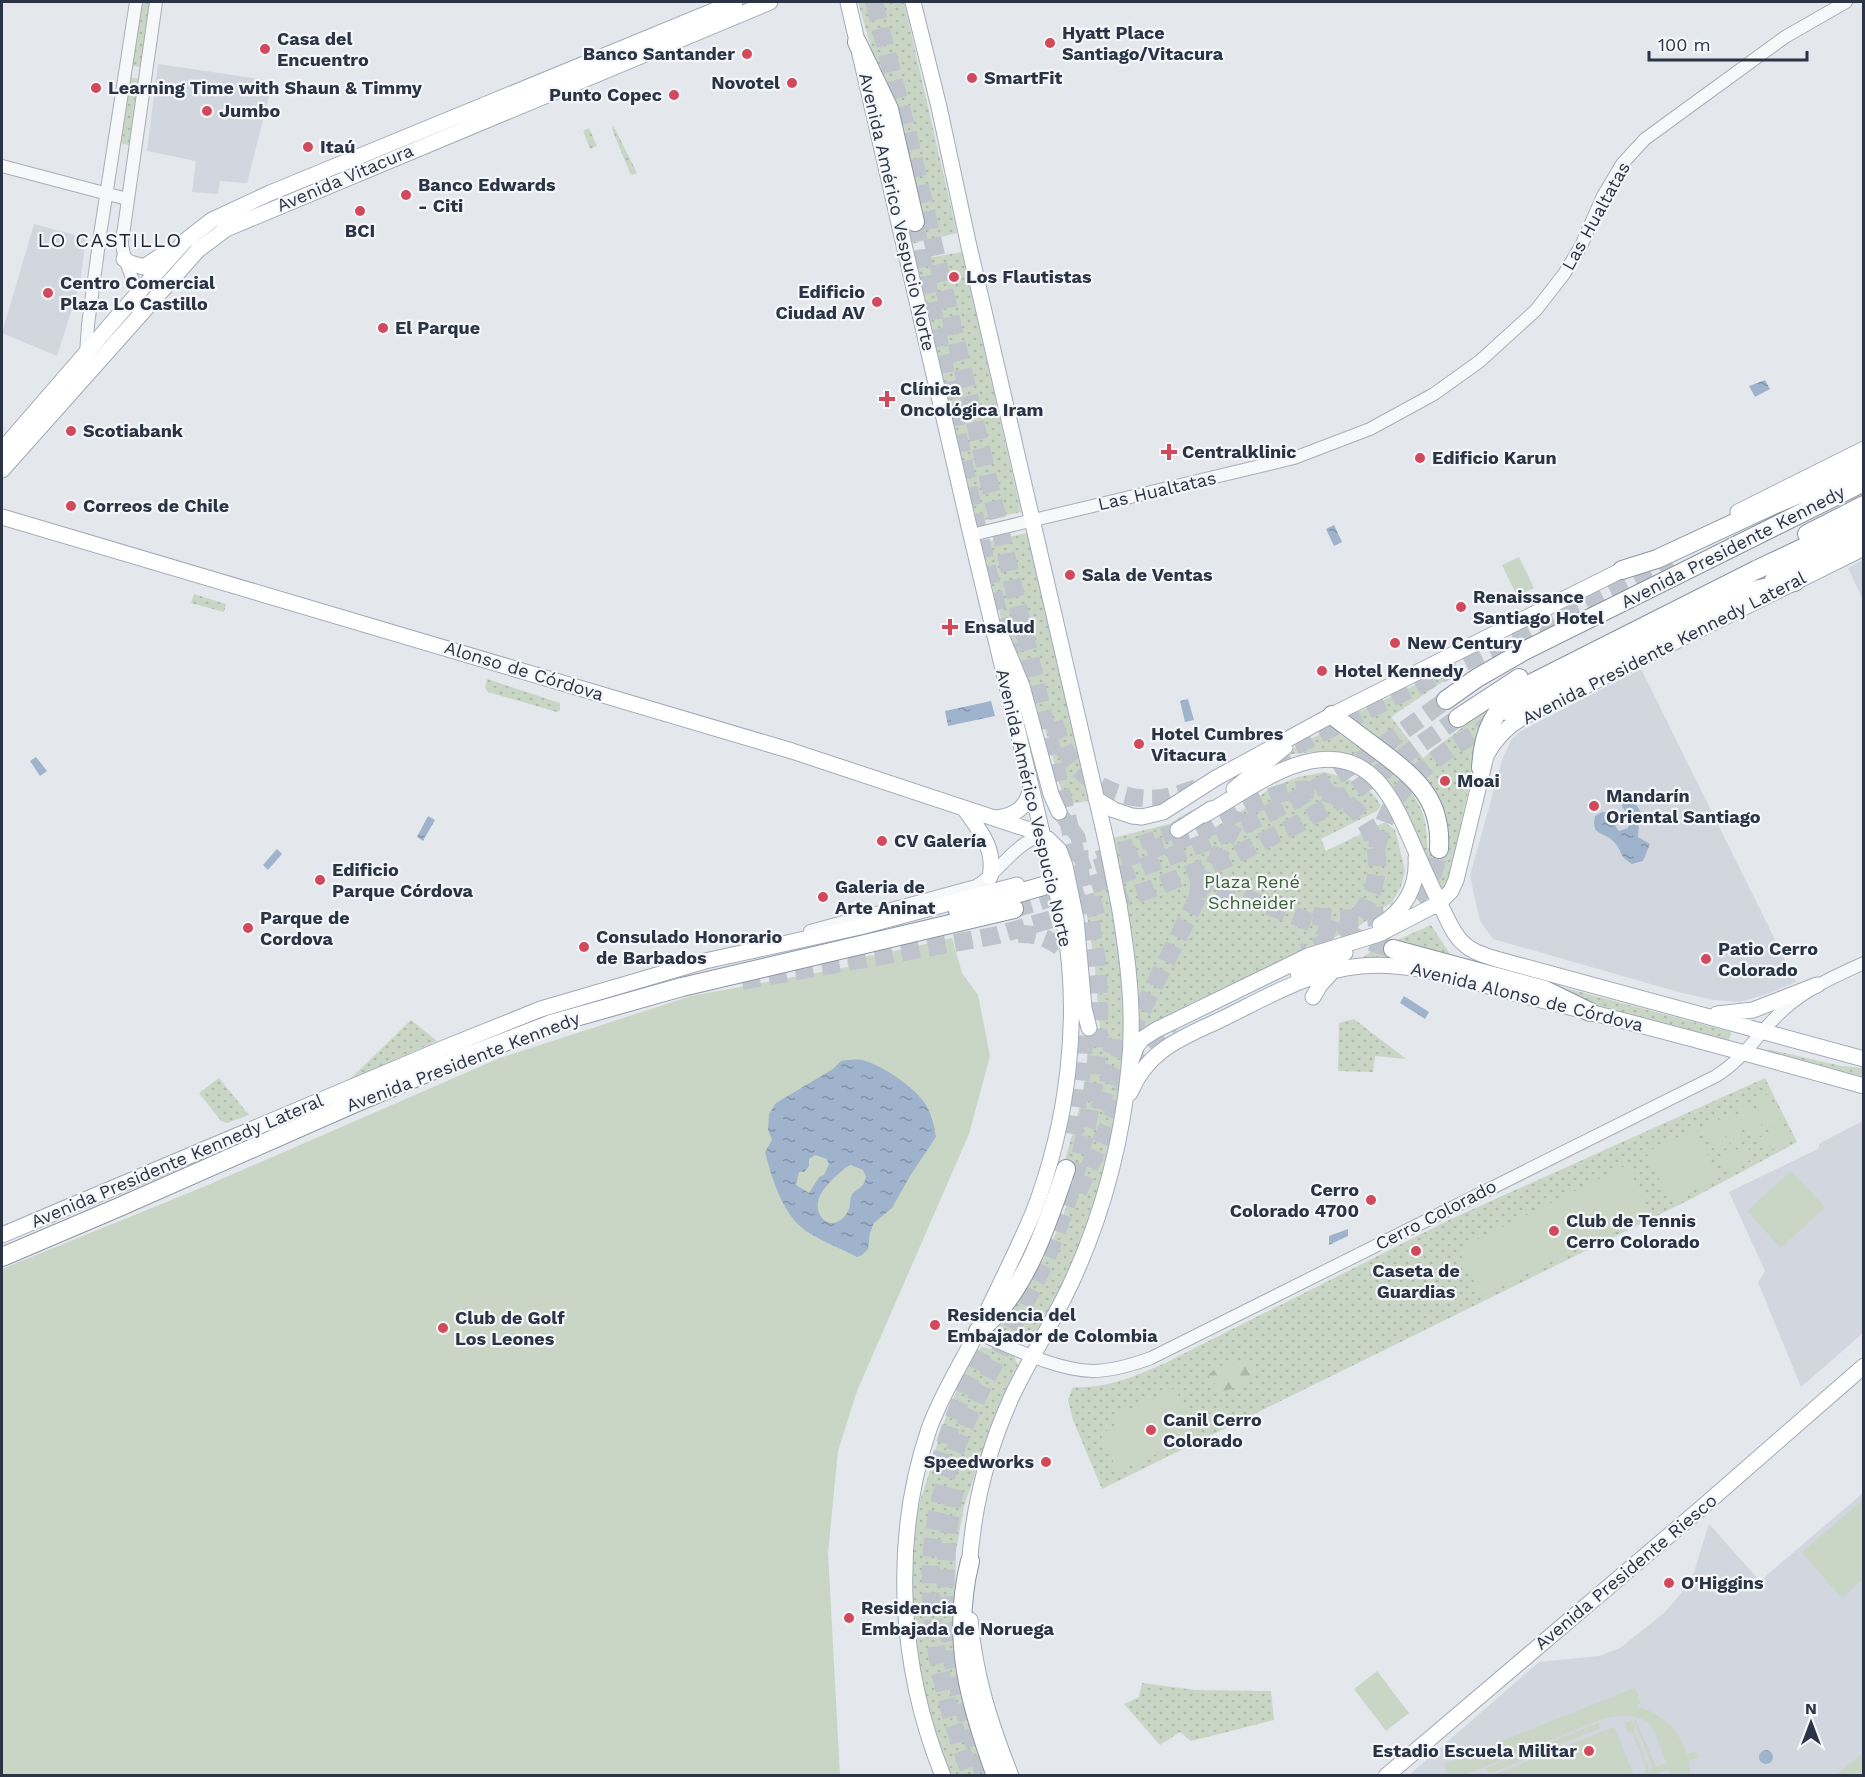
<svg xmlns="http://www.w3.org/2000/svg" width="1865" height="1777" viewBox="0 0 1865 1777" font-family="'Work Sans',sans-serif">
<defs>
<pattern id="grass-dots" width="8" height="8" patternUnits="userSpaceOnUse" patternTransform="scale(1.5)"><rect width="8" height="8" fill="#c9d6c5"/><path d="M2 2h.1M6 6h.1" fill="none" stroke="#adb8ab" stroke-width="1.8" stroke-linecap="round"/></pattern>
<pattern id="forest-firs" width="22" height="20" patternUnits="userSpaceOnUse" patternTransform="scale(1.5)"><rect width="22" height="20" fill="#c9d6c5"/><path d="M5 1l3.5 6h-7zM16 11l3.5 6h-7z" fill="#adb8ab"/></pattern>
<pattern id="water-ripples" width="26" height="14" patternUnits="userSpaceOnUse" patternTransform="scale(1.5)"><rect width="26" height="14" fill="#9fb4cc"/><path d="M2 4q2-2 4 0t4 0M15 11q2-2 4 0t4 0" fill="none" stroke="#8293a7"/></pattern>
</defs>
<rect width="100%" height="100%" fill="#e4e7ec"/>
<path fill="#d2d6de" d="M 158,64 L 273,81 L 247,183 L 220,181 L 218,194 L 192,192 L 196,161 L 147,151 Z
M 34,224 L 86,238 L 80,284 L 57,356 L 2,333 Z
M 1863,560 L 1863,600 L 1848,568 Z
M 1641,669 L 1796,982 L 1770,993 L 1740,1002 L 1714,1000 L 1682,993 L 1493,939 L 1480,921 L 1470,876 L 1502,760 L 1511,740 L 1521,731 Z
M 1863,1121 L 1863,1333 L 1801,1387 L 1758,1282 L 1765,1271 L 1729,1192 L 1818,1149 L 1820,1143 Z
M 1863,1493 L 1863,1775 L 1408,1776 L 1539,1662 L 1599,1656 L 1620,1648 L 1664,1613 L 1685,1589 L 1693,1575 L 1709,1524 L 1760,1581 Z"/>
<path fill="url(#grass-dots)" d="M 141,2 L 152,2 L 142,67 L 131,66 Z
M 858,2 L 904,2 L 957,233 L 911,244 L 908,228 L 921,222 Z
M 129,77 L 139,79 L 129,145 L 118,143 Z
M 613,125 L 637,173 L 633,175 L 630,173 L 612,129 Z
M 589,128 L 597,146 L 590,149 L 583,131 Z
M 962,252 L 1021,512 L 975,522 L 916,260 Z
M 1027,533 L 1090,801 L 1065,804 L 1048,738 L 1026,678 L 1002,621 L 980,543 Z
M 194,594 L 226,604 L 224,612 L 191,603 Z
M 1450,668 L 1457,672 L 1391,717 L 1423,758 L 1491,705 L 1480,737 L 1450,873 L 1446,885 L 1438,894 L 1411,826 L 1347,758 L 1313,752 L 1282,755 L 1331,728 C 1358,748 1403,773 1418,803 C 1426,817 1427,833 1427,848 L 1444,850 L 1442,815 L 1344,719 Z
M 487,679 L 560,703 L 560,710 L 557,712 L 488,692 L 485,688 Z
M 1325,772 C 1346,778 1371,785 1381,806 L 1377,811 L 1321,839 L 1326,851 L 1383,823 L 1386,823 L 1395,830 L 1405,870 L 1401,887 L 1392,902 L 1359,926 L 1187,1005 L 1139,1036 L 1126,903 L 1113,838 L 1169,824 L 1192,810 L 1194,816 L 1175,826 L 1183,844 L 1235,816 L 1270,788 L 1298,777 Z
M 1108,888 L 1119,942 L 1126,993 L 1122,1099 L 1085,1241 L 1047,1316 L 1030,1343 L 998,1328 L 1045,1256 L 1061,1222 L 1078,1172 L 1063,1167 C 1076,1121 1089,1083 1087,1035 L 1100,1031 L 1095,967 L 1084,895 Z
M 1431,925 L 1450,954 L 1461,962 L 1394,946 L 1390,959 L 1364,960 L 1362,958 L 1370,952 Z
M 1535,980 L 1731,1032 L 1728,1044 L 1590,1007 Z
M 1354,1019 L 1406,1059 L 1375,1056 L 1373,1072 L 1338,1071 L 1339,1023 Z
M 411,1020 L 437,1041 L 349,1080 Z
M 1767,1049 L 1841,1066 L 1863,1068 L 1863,1080 L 1768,1055 Z
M 219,1078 L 249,1115 L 227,1123 L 221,1121 L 199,1093 Z
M 1765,1078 L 1797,1142 L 1693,1198 L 1102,1489 L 1073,1420 L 1068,1400 L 1073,1387 C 1106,1389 1133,1377 1163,1364 L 1451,1219 Z
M 982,1347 L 1012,1354 L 1015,1358 L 1018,1366 L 993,1422 L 977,1469 L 964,1506 L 956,1551 L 955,1613 L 991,1775 L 950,1776 C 921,1700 905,1619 912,1538 C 914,1517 921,1497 928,1477 C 935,1453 940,1430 950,1407 C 957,1391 968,1357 982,1347 Z
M 1142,1683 L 1196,1690 L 1271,1691 L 1274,1720 L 1191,1741 L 1180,1732 L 1160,1745 L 1124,1704 L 1139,1697 Z"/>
<path fill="url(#forest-firs)" d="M 1250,1361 L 1260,1369 L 1248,1381 L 1222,1393 L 1208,1375 L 1219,1366 Z"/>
<path fill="#c9d6c5" d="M 1519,557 L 1534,588 L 1517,596 L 1502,565 Z
M 952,938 L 962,973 L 978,995 L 990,1056 L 969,1134 L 857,1391 L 838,1451 L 828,1553 L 840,1775 L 2,1776 L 2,1269 L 208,1185 L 500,1058 L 691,996 L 848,967 L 847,959 L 881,954 Z
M 1768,1094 L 1781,1122 L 1767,1129 L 1754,1101 Z
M 1751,1102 L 1764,1130 L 1750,1137 L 1737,1109 Z
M 1733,1111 L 1746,1139 L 1732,1146 L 1719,1118 Z
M 1716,1118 L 1730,1146 L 1716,1153 L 1702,1125 Z
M 1785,1126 L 1791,1141 L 1765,1153 L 1758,1138 Z
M 1695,1129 L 1719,1178 L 1670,1202 L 1646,1152 Z
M 1747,1145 L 1753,1159 L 1727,1171 L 1720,1157 Z
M 1627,1165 L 1650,1212 L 1481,1296 L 1458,1249 Z
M 1791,1171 L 1825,1207 L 1781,1248 L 1747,1211 Z
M 1175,1388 L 1197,1435 L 1118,1472 L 1100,1434 L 1116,1426 L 1112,1417 Z
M 1863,1500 L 1863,1579 L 1842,1598 L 1802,1552 Z
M 1377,1671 L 1409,1713 L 1386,1731 L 1354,1689 Z
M 1635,1688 L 1641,1703 L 1636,1706 C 1661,1713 1679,1729 1687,1754 L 1696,1751 L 1698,1758 L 1689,1761 L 1690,1775 L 1671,1775 L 1669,1769 L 1658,1773 L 1659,1775 L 1645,1775 L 1644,1772 L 1647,1770 L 1632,1732 L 1628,1733 L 1625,1723 L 1632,1720 L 1636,1730 L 1634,1731 L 1649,1770 L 1653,1768 L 1634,1721 L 1636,1720 L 1656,1767 L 1666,1763 C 1662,1753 1656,1729 1648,1723 C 1636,1713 1616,1715 1602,1719 L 1465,1775 L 1447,1775 L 1444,1764 Z
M 1598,1723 L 1600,1728 L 1489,1774 L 1486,1768 Z
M 1614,1727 L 1634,1775 L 1493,1775 Z
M 1862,1754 L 1863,1757 L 1863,1775 L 1836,1775 Z"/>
<path fill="url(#water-ripples)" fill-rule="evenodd" d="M 1765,380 L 1770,389 L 1755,397 L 1749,386 Z
M 1334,525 L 1342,542 L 1334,546 L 1326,529 Z
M 1188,699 L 1194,720 L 1185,722 L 1180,701 Z
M 991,701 L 995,716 L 948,726 L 945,711 Z
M 36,757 L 47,771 L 40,776 L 30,761 Z
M 1630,799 L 1634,801 L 1640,811 L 1638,837 L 1650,844 L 1643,861 L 1632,864 C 1617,855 1623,850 1613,841 C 1602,830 1591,837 1595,816 L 1602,812 L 1610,812 C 1614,818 1614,826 1619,831 L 1628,828 C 1630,819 1629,814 1622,807 L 1623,801 Z
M 428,816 L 435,820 L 423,841 L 417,837 Z
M 277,849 L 282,854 L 268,870 L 263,865 Z
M 1404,996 L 1429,1012 L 1425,1019 L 1400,1003 Z
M 848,1060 C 852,1060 858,1059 862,1060 C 880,1064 913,1086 924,1102 C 931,1112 934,1124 936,1137 L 910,1176 L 892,1208 L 874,1223 L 870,1233 L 868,1249 L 862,1255 L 857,1257 C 840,1248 821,1241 806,1231 C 782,1214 772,1178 765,1152 L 772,1140 L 768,1130 L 769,1114 L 776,1103 L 833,1069 L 841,1061 ZM 815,1155 L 827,1159 L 829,1164 L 824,1175 L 819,1177 L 809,1193 L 796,1185 L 799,1172 L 804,1172 L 809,1166 L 809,1159 ZM 851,1165 L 863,1170 L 866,1177 C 863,1190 857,1187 852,1195 C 849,1200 851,1208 847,1213 C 834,1234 812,1218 819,1198 C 822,1190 830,1182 836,1176 C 842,1171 845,1167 851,1165 Z
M 1348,1229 L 1348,1236 L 1329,1245 L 1329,1236 Z
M1759 1757a7 7 0 1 1 14 0a7 7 0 1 1-14 0Z"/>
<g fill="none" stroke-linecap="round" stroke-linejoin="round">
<path stroke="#bfc3cb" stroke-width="15" stroke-dasharray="15 8" stroke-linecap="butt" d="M 1059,812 L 1078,837 L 1081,852 L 1081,860 L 1074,867
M 1054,874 L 1178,830
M 1089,1028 C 1106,1057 1140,1049 1166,1037"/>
<path stroke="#bfc3cb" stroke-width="18" stroke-dasharray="18 9" stroke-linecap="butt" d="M 874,2 L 909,139 L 1088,906 C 1092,930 1097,954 1098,978 C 1105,1075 1078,1192 1037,1279 C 996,1363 944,1445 933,1540 C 924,1621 943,1699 971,1776
M 915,223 L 973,509 L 999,616 L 1011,656
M 1054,722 C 1058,735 1063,749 1071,760 C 1091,788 1129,802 1162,798 C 1175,796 1187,791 1198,788
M 1271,758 L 1671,560
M 1377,848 C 1389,779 1443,753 1498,720
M 1070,877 C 1111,862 1154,850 1195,834 C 1226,821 1266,792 1299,790 C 1369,786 1399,863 1359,916 C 1345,934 1324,943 1303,953
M 1190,888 C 1240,891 1281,912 1327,928 C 1349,936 1371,942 1393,949
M 1014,909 C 1118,878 1219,843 1314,789 C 1360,763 1403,731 1446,700
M 1313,916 C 1373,923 1428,920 1439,849
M 1018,934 C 1043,933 1060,943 1075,963
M 742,981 L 998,935 L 1146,891 L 1229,858 L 1300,823 L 1354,791 L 1458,718
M 1099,1109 L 1113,1069 L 1240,812
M 1074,1134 L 1083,1062 L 1085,1009
M 1078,1192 L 1136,1065 L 1148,1047 L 1171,1023
M 938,1470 C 951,1418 971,1370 999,1325
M 955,1489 C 934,1592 950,1679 985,1776"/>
<defs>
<path id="minor" d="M 2,166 L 127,199
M 138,316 C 143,289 123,268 122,242 L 156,2
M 86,354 L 88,325 L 100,235 L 136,2
M 971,535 L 1294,458 L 1370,429 L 1434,394 L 1480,361 L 1536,310 L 1564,274 L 1581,246 L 1603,196 L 1622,164 L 1645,139 L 1785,37 L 1846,2
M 810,931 L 976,886 C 1000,872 1015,842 1043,835
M 977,1333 C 1011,1347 1055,1370 1092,1371 C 1112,1371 1132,1365 1151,1358 L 1716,1076 C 1744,1059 1759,1032 1783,1010 C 1806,989 1835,976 1864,963"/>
<path id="major" d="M 848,2 L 971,535 L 1044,841
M 913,2 L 939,107 L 968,242 L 1106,840
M 124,259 L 130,263 L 144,267 L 165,253
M 2,450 L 138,293 L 185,241 L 212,220 L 270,193 L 735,2
M 2,470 L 198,250 L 226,229 L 770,2
M 1738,512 L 1864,449
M 2,517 L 792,751 L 1033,831 L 1048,839 L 1059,850
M 1003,640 L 1022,686 L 1051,794 L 1059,812
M 1234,789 L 1285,747
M 1096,799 L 1114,810 L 1132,816 L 1142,817 L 1163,812 L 1216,778 L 1332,715 L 1630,566
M 964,808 C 979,830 996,848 990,877
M 1204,815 C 1236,797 1275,768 1311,761 C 1376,748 1396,806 1417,854 C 1425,872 1433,890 1442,908 C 1448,920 1453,934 1463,943 C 1472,952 1484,955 1496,959 L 1864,1059
M 995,818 C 1016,816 1028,807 1031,786
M 1178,830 L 1211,809
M 1076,919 L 1084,1008 L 1089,1028
M 1380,925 C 1405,910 1418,886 1416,858
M 1298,973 L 1345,953
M 1313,997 L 1320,985 L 1331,973
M 1717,1014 L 1753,1010 L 1817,985
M 1129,1067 L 1136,1047 L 1142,1039 L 1156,1030 L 1308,956 L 1379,934 L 1439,903 L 1451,891 L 1456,880 L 1486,756 C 1495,738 1507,726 1525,716 L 1864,548
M 1130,1093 C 1148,1049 1182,1038 1222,1019 C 1265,998 1312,970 1361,966 C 1416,961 1469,982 1521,995 C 1636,1023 1750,1054 1864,1086
M 2,1235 L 444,1048 L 541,1009 L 705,961 L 860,927 L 1017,885
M 969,1572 C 972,1511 987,1451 1012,1396 C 1031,1356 1055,1319 1073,1279 C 1103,1213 1122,1140 1129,1068 C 1135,1014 1128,958 1119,905
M 970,1620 C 975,1676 990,1723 1011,1776
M 943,1776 C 899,1667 891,1541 929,1429 C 943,1390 966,1357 983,1320 C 1000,1284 1018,1249 1033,1213 C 1068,1123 1081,1018 1064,923
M 1386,1776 L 1699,1510 L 1864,1366"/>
<path id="highway" d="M 857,42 L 889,109 L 915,222
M 1807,534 L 1864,505
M 1622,570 L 1657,559 L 1773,505 L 1864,467
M 1774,580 L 1864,536
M 1446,700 L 1477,678 L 1524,651 L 1864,482
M 1509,712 L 1732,600 L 1759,589 L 1795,582
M 1332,715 C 1348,727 1364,739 1380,751 C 1417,779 1442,800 1439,849
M 1458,718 L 1519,678
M 1481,768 C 1483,730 1494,708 1526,686 L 1756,570 L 1864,519
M 958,911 L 1043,886
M 1393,949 L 1545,990 L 1590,1012
M 2,1257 L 117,1208 L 355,1103 L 455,1061 L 551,1024 L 682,987 L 1014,909
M 978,1331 C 1024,1297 1048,1222 1066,1169
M 970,1561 C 951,1638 969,1702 996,1776"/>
</defs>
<use href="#minor" stroke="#a9aeb7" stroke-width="14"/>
<use href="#major" stroke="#a3abb8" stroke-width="17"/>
<use href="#highway" stroke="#8b94a3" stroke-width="20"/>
<use href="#minor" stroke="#f7f8fa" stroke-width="12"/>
<use href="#major" stroke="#fff" stroke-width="15"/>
<use href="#highway" stroke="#fff" stroke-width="18"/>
<defs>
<path id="major-bridge" d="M 1106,840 L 1119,905
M 1059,850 L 1065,866 L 1076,919
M 1047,852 L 1064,923"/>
</defs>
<use href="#major-bridge" stroke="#a3abb8" stroke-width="17" stroke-linecap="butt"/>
<use href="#major-bridge" stroke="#fff" stroke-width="15"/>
</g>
<g fill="#d1495b" stroke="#f4f6f9" stroke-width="2">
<circle cx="1050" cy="43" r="6"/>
<circle cx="265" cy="49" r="6"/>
<circle cx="747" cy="54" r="6"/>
<circle cx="972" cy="78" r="6"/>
<circle cx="792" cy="83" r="6"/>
<circle cx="96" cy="88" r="6"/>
<circle cx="674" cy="95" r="6"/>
<circle cx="207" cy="111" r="6"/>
<circle cx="308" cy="147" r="6"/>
<circle cx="406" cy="195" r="6"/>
<circle cx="360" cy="211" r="6"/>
<circle cx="954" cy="277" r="6"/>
<circle cx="48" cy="293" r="6"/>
<circle cx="877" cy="302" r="6"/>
<circle cx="383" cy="328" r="6"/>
<path d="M884 390h6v6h6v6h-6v6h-6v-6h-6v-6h6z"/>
<circle cx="71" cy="431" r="6"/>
<path d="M1166 443h6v6h6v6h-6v6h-6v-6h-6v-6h6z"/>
<circle cx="1420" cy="458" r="6"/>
<circle cx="71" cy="506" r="6"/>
<circle cx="1070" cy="575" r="6"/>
<circle cx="1461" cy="607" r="6"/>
<path d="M947 618h6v6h6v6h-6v6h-6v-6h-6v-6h6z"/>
<circle cx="1395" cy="643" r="6"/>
<circle cx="1322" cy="671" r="6"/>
<circle cx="1139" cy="744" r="6"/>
<circle cx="1445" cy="781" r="6"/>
<circle cx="1594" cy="806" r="6"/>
<circle cx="882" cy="841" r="6"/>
<circle cx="320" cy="880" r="6"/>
<circle cx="823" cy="897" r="6"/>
<circle cx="248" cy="928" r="6"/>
<circle cx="584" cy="947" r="6"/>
<circle cx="1706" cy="959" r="6"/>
<circle cx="1371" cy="1200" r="6"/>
<circle cx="1554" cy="1231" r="6"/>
<circle cx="1416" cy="1251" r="6"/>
<circle cx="935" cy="1325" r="6"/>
<circle cx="443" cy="1328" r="6"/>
<circle cx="1151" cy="1430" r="6"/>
<circle cx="1046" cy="1462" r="6"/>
<circle cx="1669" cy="1583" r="6"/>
<circle cx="849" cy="1618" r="6"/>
<circle cx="1589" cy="1751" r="6"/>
</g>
<g text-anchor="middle" stroke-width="4.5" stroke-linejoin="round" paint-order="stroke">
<g font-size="18" font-weight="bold" fill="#2b3445" stroke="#f4f6f9" text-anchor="start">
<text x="1062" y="39">Hyatt Place<tspan x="1062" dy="21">Santiago/Vitacura</tspan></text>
<text x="277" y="45">Casa del<tspan x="277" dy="21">Encuentro</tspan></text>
<text x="735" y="60" text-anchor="end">Banco Santander</text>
<text x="984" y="84">SmartFit</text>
<text x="780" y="89" text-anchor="end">Novotel</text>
<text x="108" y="94">Learning Time with Shaun &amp; Timmy</text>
<text x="662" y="101" text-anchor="end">Punto Copec</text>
<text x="219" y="117">Jumbo</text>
<text x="320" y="153">Itaú</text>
<text x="418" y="191">Banco Edwards<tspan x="418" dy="21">- Citi</tspan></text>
<text x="360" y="237" text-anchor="middle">BCI</text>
<text x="966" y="283">Los Flautistas</text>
<text x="60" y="289">Centro Comercial<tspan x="60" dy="21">Plaza Lo Castillo</tspan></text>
<text x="865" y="298" text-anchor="end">Edificio<tspan x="865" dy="21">Ciudad AV</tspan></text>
<text x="395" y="334">El Parque</text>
<text x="900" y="395">Clínica<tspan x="900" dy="21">Oncológica Iram</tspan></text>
<text x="83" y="437">Scotiabank</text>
<text x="1182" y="458">Centralklinic</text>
<text x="1432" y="464">Edificio Karun</text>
<text x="83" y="512">Correos de Chile</text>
<text x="1082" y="581">Sala de Ventas</text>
<text x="1473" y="603">Renaissance<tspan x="1473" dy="21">Santiago Hotel</tspan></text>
<text x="964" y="633">Ensalud</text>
<text x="1407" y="649">New Century</text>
<text x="1334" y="677">Hotel Kennedy</text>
<text x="1151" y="740">Hotel Cumbres<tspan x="1151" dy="21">Vitacura</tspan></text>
<text x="1457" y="787">Moai</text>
<text x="1606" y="802">Mandarín<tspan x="1606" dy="21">Oriental Santiago</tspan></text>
<text x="894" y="847">CV Galería</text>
<text x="332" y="876">Edificio<tspan x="332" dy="21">Parque Córdova</tspan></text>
<text x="835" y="893">Galeria de<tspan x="835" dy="21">Arte Aninat</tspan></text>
<text x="260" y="924">Parque de<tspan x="260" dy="21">Cordova</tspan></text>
<text x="596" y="943">Consulado Honorario<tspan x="596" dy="21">de Barbados</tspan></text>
<text x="1718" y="955">Patio Cerro<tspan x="1718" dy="21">Colorado</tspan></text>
<text x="1359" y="1196" text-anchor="end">Cerro<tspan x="1359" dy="21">Colorado 4700</tspan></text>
<text x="1566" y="1227">Club de Tennis<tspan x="1566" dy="21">Cerro Colorado</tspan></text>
<text x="1416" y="1277" text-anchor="middle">Caseta de<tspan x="1416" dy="21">Guardias</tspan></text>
<text x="947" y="1321">Residencia del<tspan x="947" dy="21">Embajador de Colombia</tspan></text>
<text x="455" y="1324">Club de Golf<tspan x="455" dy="21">Los Leones</tspan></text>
<text x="1163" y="1426">Canil Cerro<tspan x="1163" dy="21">Colorado</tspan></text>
<text x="1034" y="1468" text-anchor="end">Speedworks</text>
<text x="1681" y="1589">O'Higgins</text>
<text x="861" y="1614">Residencia<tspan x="861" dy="21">Embajada de Noruega</tspan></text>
<text x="1577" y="1757" text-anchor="end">Estadio Escuela Militar</text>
</g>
<g font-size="18" fill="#2b3445" stroke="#f4f6f9">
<text transform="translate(345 178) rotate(-23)" y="6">Avenida Vitacura</text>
<text transform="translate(897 212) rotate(77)" y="6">Avenida Américo Vespucio Norte</text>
<text transform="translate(1596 216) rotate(-61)" y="6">Las Hualtatas</text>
<text transform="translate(1157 491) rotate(-13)" y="6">Las Hualtatas</text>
<text transform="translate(1733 547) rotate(-27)" y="6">Avenida Presidente Kennedy</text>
<text transform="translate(1664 648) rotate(-27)" y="6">Avenida Presidente Kennedy Lateral</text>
<text transform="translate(524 671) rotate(17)" y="6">Alonso de Córdova</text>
<text transform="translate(1034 808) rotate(77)" y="6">Avenida Américo Vespucio Norte</text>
<text transform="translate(1527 997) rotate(14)" y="6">Avenida Alonso de Córdova</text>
<text transform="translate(463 1062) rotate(-21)" y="6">Avenida Presidente Kennedy</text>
<text transform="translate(177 1161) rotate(-23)" y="6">Avenida Presidente Kennedy Lateral</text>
<text transform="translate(1436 1215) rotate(-27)" y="6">Cerro Colorado</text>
<text transform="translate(1626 1572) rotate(-40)" y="6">Avenida Presidente Riesco</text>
</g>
<g font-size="18" fill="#3f6138" stroke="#f4f6f9">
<text x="1252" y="888">Plaza René<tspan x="1252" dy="21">Schneider</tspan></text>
</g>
<g font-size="20" letter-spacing="1.5" fill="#1d2536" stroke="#f4f6f9">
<text x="110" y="247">LO CASTILLO</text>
</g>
</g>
<rect width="1865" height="1777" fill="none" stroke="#2b3445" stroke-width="6"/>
<g transform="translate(1811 1723)" stroke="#f4f6f9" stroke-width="4.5" paint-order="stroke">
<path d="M0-4.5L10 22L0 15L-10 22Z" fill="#2b3445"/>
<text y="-9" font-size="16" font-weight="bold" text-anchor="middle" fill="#2b3445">N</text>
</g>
<path d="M1649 51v9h158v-9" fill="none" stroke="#2b3445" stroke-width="3"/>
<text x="1658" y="51" font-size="18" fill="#2b3445" stroke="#f4f6f9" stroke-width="4.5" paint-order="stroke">100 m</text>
</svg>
